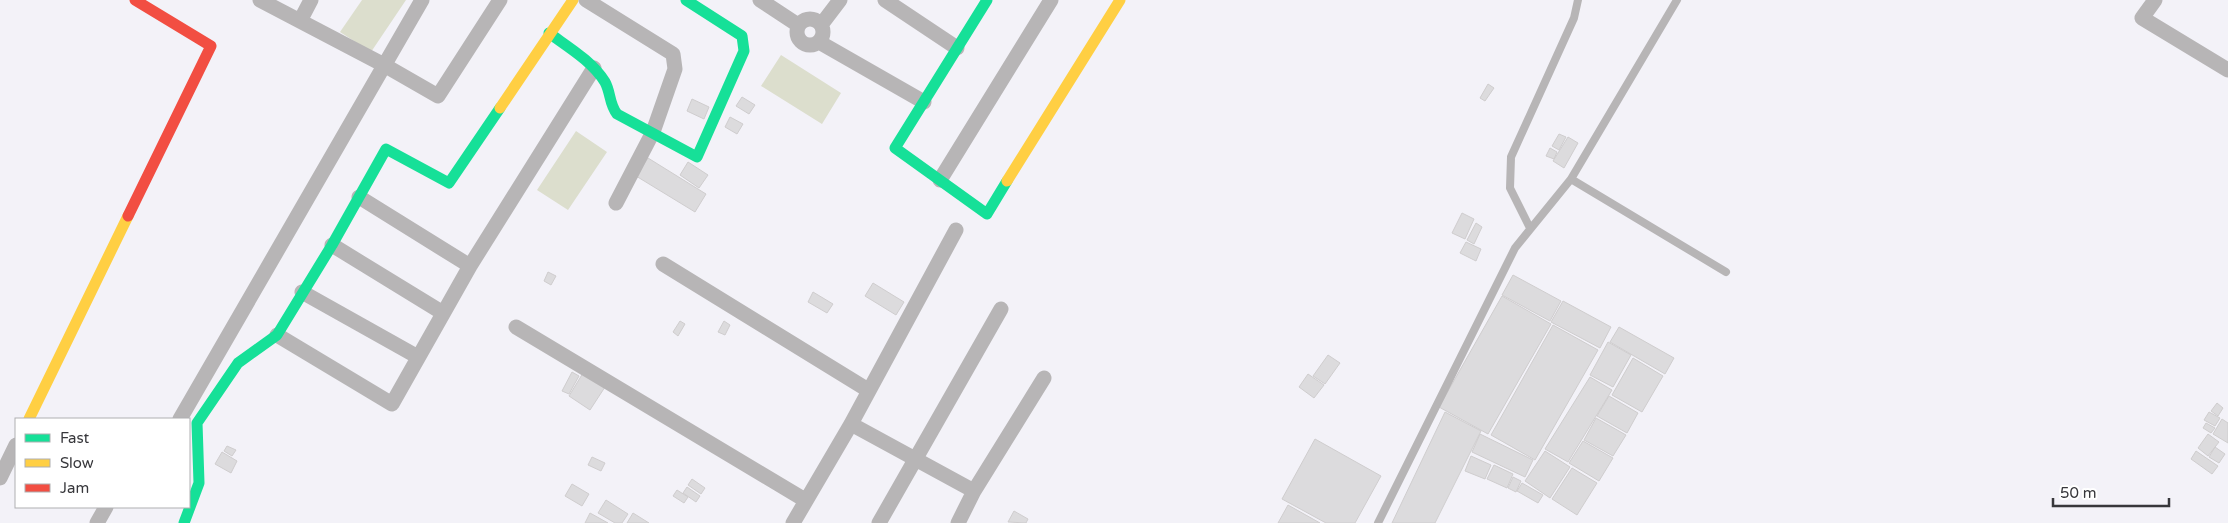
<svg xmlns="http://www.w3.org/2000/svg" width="2228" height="523" viewBox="0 0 2228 523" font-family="'Varela Round',sans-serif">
<rect width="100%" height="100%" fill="#f3f2f8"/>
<path fill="#dcdecd" d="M 362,0 L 406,0 L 371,52 L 340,32 Z
M 781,55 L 841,93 L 822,124 L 761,86 Z
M 576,131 L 607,152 L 568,210 L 537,190 Z"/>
<path fill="#dcdbdd" stroke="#cfcdce" d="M 1488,84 L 1494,88 L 1485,101 L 1480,98 Z
M 742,97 L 755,105 L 749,114 L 736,106 Z
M 692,99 L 709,107 L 704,119 L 687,111 Z
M 730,117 L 743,124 L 737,134 L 725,127 Z
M 1559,134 L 1566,137 L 1559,150 L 1552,146 Z
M 1568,137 L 1578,143 L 1564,168 L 1553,161 Z
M 1550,148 L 1557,152 L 1554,159 L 1546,156 Z
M 648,158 L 706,194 L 695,212 L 636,176 Z
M 688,162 L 708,175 L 699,188 L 680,175 Z
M 1462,213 L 1474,219 L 1465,239 L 1452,233 Z
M 1476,223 L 1482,227 L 1474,244 L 1467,240 Z
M 1466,242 L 1481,249 L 1476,261 L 1460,253 Z
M 548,272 L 556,276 L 551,285 L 544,281 Z
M 1513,275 L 1561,301 L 1550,321 L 1502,295 Z
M 873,283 L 904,302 L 896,315 L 865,296 Z
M 813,292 L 833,304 L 827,313 L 808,302 Z
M 1502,296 L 1551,324 L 1488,434 L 1439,407 Z
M 1563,301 L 1611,327 L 1600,348 L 1551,322 Z
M 680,321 L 685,324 L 678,336 L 673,332 Z
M 724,321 L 730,325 L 725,335 L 718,332 Z
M 1553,325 L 1598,350 L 1535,460 L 1491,435 Z
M 1619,327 L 1674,358 L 1665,374 L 1610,342 Z
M 1608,342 L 1631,355 L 1613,387 L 1590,375 Z
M 1328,355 L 1340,363 L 1325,384 L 1313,376 Z
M 1633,358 L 1663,376 L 1642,412 L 1612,395 Z
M 572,372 L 579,376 L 569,394 L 562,391 Z
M 583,373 L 605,387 L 590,410 L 569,396 Z
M 1308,374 L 1324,385 L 1314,398 L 1299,387 Z
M 1590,377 L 1612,390 L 1568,462 L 1545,449 Z
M 1609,396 L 1638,413 L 1627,433 L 1597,416 Z
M 2217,403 L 2223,408 L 2218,416 L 2211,411 Z
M 1445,412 L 1481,431 L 1435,523 L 1392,523 Z
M 2209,412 L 2220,418 L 2215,426 L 2204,420 Z
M 1596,418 L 1626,435 L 1613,456 L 1584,440 Z
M 2222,419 L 2228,423 L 2228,443 L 2213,434 Z
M 2206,423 L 2215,428 L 2211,433 L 2203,428 Z
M 1480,434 L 1533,460 L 1525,477 L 1472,452 Z
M 2208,434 L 2219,442 L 2208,456 L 2198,448 Z
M 1315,439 L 1381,476 L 1355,523 L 1326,523 L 1282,499 Z
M 1583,441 L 1613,458 L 1599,481 L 1569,463 Z
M 227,446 L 236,450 L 232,456 L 224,451 Z
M 2215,447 L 2225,454 L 2219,463 L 2209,457 Z
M 1545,451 L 1570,467 L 1550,498 L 1525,481 Z
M 2196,451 L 2218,466 L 2212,474 L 2191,459 Z
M 222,452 L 237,461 L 231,473 L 215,464 Z
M 1471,456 L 1491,465 L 1485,479 L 1465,471 Z
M 592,457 L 605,463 L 601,471 L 588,465 Z
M 1494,465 L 1513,474 L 1507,488 L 1487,479 Z
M 1572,468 L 1597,483 L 1577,515 L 1552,499 Z
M 1513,477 L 1521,481 L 1516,492 L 1508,488 Z
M 692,479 L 705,488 L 701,494 L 688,485 Z
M 1522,483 L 1543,495 L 1538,503 L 1517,491 Z
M 572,484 L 589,494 L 582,506 L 565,496 Z
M 687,487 L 700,496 L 696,502 L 683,493 Z
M 677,490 L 688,497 L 684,503 L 673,496 Z
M 606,500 L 628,514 L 622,523 L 615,523 L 598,513 Z
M 1288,505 L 1320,523 L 1278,523 Z
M 1014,511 L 1028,519 L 1026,523 L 1008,522 Z
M 590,513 L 608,523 L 585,523 Z
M 633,513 L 649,523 L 627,523 Z"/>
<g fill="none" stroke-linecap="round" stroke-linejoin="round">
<path stroke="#b7b5b6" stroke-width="8" d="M 1571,179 L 1677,0
M 1530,228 L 1510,188 L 1511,157 L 1574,18 L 1578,0
M 1378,523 L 1515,248 L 1571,179 L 1726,272"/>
<path stroke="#b7b5b6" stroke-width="15" d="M 260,0 L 384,65 L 438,96 L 500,0
M 586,0 L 673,54 L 675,69 L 653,132 L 616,203
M 760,0 L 798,25
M 885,0 L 957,48
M 2155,0 L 2142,18 L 2228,70
M797 32a13 13 0 1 1 26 0a13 13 0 1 1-26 0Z
M 300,21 L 311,0
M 821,25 L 840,0
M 819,42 L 924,102
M 940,180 L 1051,0
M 359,197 L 470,266
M 332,245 L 443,313
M 663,264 L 868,390
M 302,292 L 418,357
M 516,327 L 805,500
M 277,335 L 392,404 L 470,266 L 594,68
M 180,419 L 422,0
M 851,424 L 974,491
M 0,478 L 16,445
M 97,523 L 106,507
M 793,523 L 851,424 L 956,230
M 879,523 L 1001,309
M 958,523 L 974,491 L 1044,378"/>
<path stroke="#16e098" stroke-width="11" d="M 987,0 L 895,148 L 987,214 L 1007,181
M 549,33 C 568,47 592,61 605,82 C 611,93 609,104 617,114 L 697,157 L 744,51 L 742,36 L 686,0
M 184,523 L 199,483 L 197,423 L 238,363 L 277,335 L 332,245 L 386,149 L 449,183 L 500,108"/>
<path stroke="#ffcf43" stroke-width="11" d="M 500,108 L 573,0
M 1007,181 L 1120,0
M 29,419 L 128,216"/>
<path stroke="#f24e42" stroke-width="11" d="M 128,216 L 211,46 L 135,0"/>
</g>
<rect x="15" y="418" width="175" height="90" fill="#ffffff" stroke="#afafb1"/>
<rect x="25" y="434" width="25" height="8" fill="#16e098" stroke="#afafb1"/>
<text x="60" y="443" font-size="15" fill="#37373b">Fast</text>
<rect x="25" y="459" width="25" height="8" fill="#ffcf43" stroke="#afafb1"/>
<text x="60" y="468" font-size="15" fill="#37373b">Slow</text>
<rect x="25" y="484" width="25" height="8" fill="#f24e42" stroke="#afafb1"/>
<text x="60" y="493" font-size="15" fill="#37373b">Jam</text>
<path d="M2053 498v8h116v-8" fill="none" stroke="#37373b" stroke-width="2.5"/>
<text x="2060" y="498" font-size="15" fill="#37373b" stroke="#ffffff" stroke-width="4" paint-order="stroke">50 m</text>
</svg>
